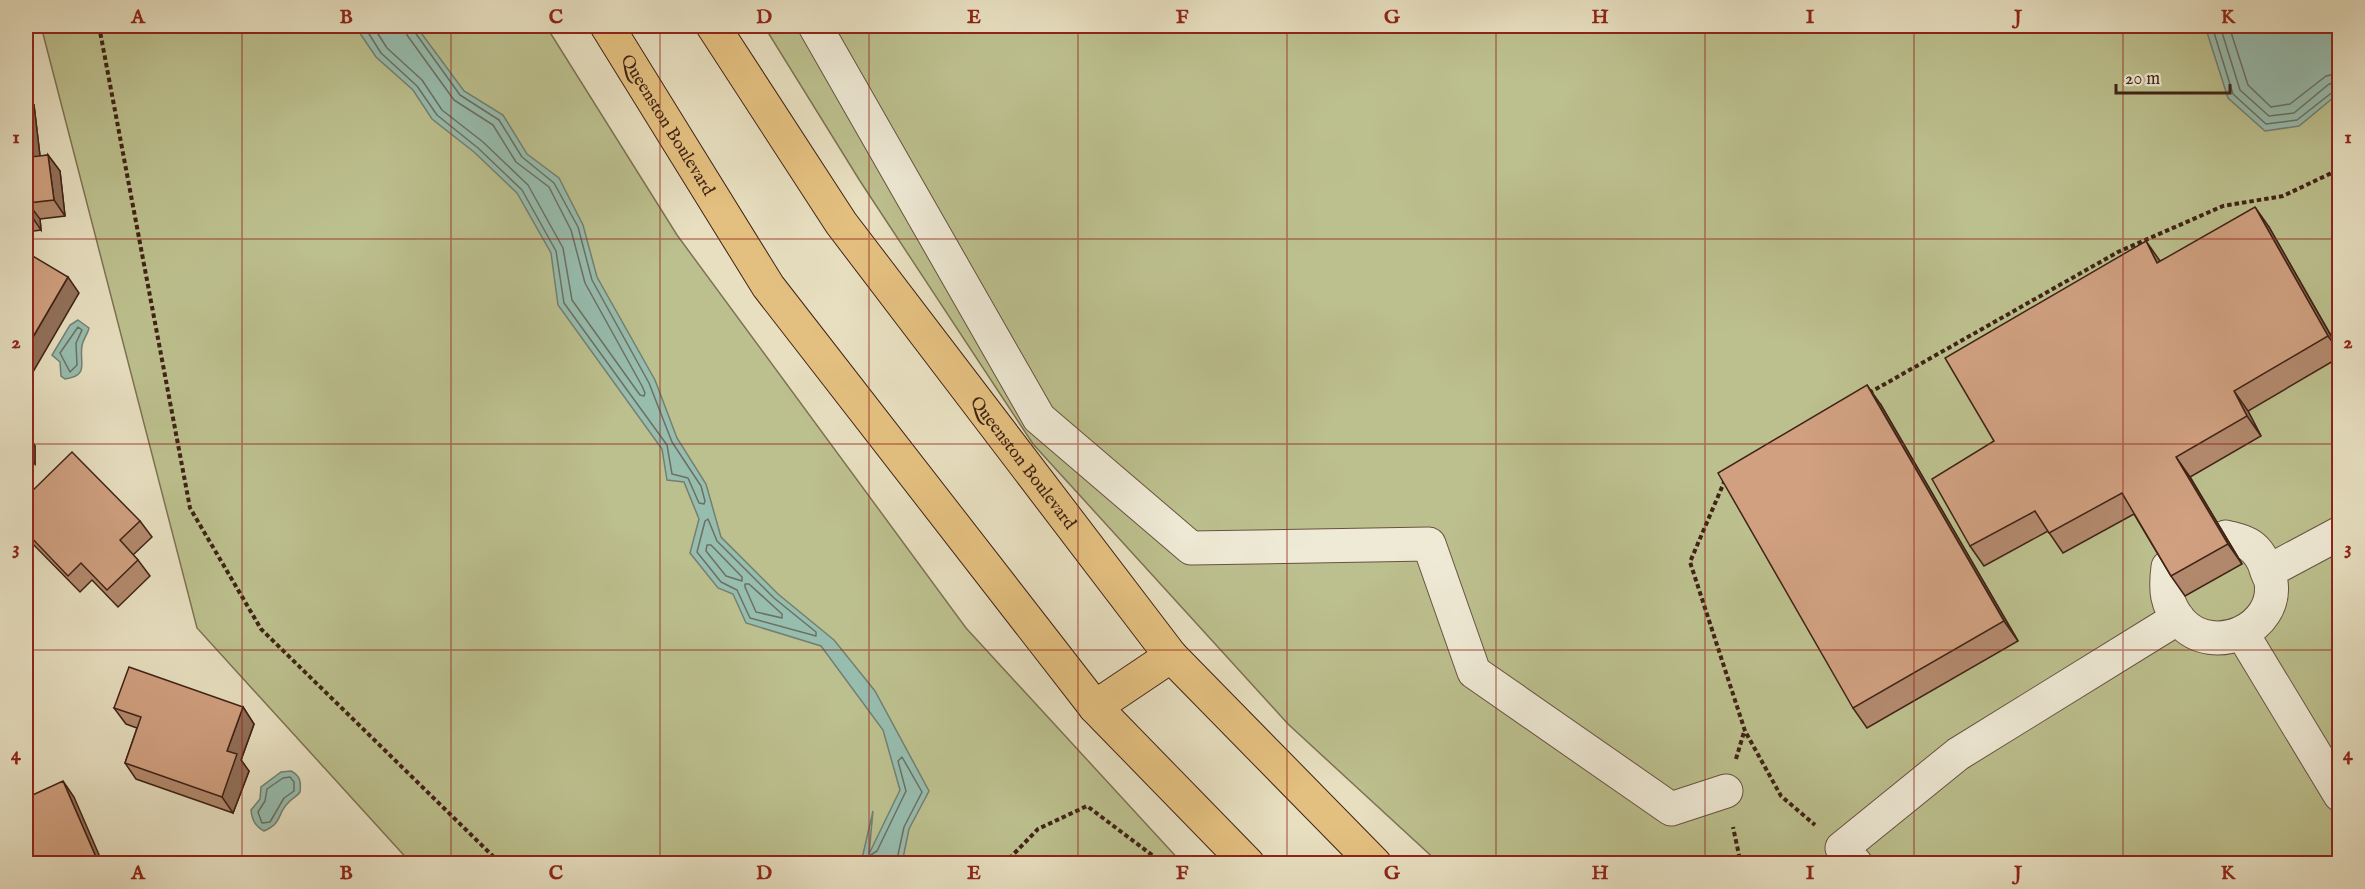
<svg xmlns="http://www.w3.org/2000/svg" width="2365" height="889" viewBox="0 0 2365 889" font-family="'IM FELL English',serif">
<rect width="100%" height="100%" fill="#e7dfc0"/>
<filter id="stains"><feTurbulence type="fractalNoise" baseFrequency=".00333" numOctaves="4"/><feColorMatrix values="0 0 0 0 .2 0 0 0 0 .09 0 0 0 0 .02 0 0 0 .5 -.17"/></filter>
<radialGradient id="worn" r=".72"><stop offset=".6" stop-color="#630" stop-opacity="0"/><stop offset="1" stop-color="#630" stop-opacity=".3"/></radialGradient>
<path fill="#bcc08e" stroke="#7e7252" stroke-width="1.5" d="M 41,26 L 546,26 L 677,235 L 966,628 L 1182,863 L 411,863 L 197,628 Z
M 764,26 L 2339,26 L 2339,863 L 1439,863 L 1288,724 L 1033,444 L 860,181 Z"/>
<path fill="#97bdaf" stroke="#747f72" stroke-width="1.5" d="M 355,26 L 416,26 L 464,91 L 503,115 L 527,154 L 559,178 L 583,225 L 597,277 L 655,380 L 677,438 L 706,484 L 721,537 L 778,594 L 834,640 L 875,691 L 929,791 L 909,829 L 902,863 L 861,863 L 873,811 L 869,854 L 900,790 L 883,730 L 821,646 L 746,623 L 733,594 L 718,588 L 690,553 L 699,519 L 684,482 L 667,480 L 662,449 L 558,305 L 551,253 L 517,193 L 474,152 L 432,119 L 413,90 L 376,57 Z
M 2205,26 L 2336,26 L 2339,30 L 2339,93 L 2299,126 L 2265,131 L 2228,98 Z
M 78,320 L 89,328 C 88,334 83,339 82,346 C 79,362 90,376 65,379 L 61,376 L 60,362 L 52,355 L 70,325 Z
M 291,771 C 301,776 301,783 300,792 C 297,797 292,798 289,802 C 276,814 284,822 264,831 C 255,826 252,820 251,810 L 260,799 L 261,787 L 281,772 Z"/>
<g fill="none" stroke-linecap="round" stroke-linejoin="round">
<path stroke="#6c7062" stroke-width="1.5" d="M 364,26 L 381,53 L 417,86 L 437,115 L 478,148 L 522,190 L 556,251 L 564,303 L 667,445 L 672,474 L 688,478 L 699,503 L 704,504 L 705,501 L 701,486 L 672,442 L 649,383 L 592,280 L 578,227 L 554,183 L 522,157 L 499,120 L 460,95 L 414,31 L 412,26
M 373,26 L 387,48 L 422,80 L 442,110 L 483,142 L 528,185 L 563,248 L 572,300 L 640,395 L 644,396 L 645,393 L 642,386 L 585,283 L 571,230 L 549,187 L 516,162 L 493,125 L 454,100 L 407,35 L 405,26
M 2212,26 L 2233,94 L 2266,124 L 2297,120 L 2334,91 L 2340,89
M 2220,26 L 2240,90 L 2269,116 L 2294,113 L 2329,84 L 2340,82
M 2229,26 L 2248,85 L 2271,107 L 2290,104 L 2326,76 L 2340,73
M 78,327 L 82,330 L 76,343 L 77,365 L 70,372 L 60,353 Z
M 708,519 L 717,541 L 774,598 L 816,632 L 816,636 L 750,618 L 737,590 L 721,582 L 697,552 L 705,521 Z
M 707,545 L 711,545 L 742,577 L 742,581 L 726,576 L 706,551 Z
M 745,584 L 749,584 L 782,614 L 782,618 L 756,612 L 745,587 Z
M 290,777 L 294,782 L 294,791 L 284,798 L 270,822 L 262,823 L 258,812 L 265,801 L 267,789 L 283,778 Z
M 867,864 L 869,856 L 877,851 L 906,791 L 898,761 L 902,757 L 922,792 L 904,827 L 896,864"/>
<defs>
<path id="minor" d="M 815,26 L 1039,418 L 1191,548 L 1429,544 L 1474,672 L 1671,809 L 1726,791
M 2168,567 C 2165,590 2166,605 2181,622 C 2214,658 2278,628 2271,582 C 2270,578 2267,573 2266,569 C 2264,561 2258,551 2251,546 C 2245,541 2233,539 2226,537
M 2267,572 L 2340,533
M 2242,633 L 2340,795
M 1856,864 L 1842,848 L 1958,754 L 2178,618"/>
<g id="major">
<path id="s1" d="M 607,26 L 768,286 L 1095,707 L 1248,864"/>
<path id="s2" d="M 713,26 L 841,223 L 1171,656 L 1375,864"/>
<path d="M 1095,707 L 1171,656"/>
</g>
</defs>
<use href="#minor" stroke="#6a5240" stroke-width="35"/>
<use href="#major" stroke="#402316" stroke-width="35"/>
<path stroke="#402316" stroke-width="4" stroke-dasharray="4.5 3" stroke-linecap="butt" d="M 99,26 L 190,508 L 261,629 L 501,864
M 1869,393 L 2118,252 L 2223,206 L 2283,196 L 2340,169
M 1725,480 L 1690,562 L 1745,731 L 1781,796 L 1815,825
M 1736,759 L 1744,732
M 1004,864 L 1038,829 L 1087,806 L 1164,864
M 1733,864 L 1739,855 L 1733,827"/>
<use href="#minor" stroke="#efead6" stroke-width="33"/>
<use href="#major" stroke="#e4c080" stroke-width="33"/>
</g>
<path fill="#b38a6e" stroke="#402316" stroke-width="1.5" d="M 26,93 L 34,105 L 40,156 L 48,155 L 60,171 L 65,216 L 40,219 L 41,230 L 26,232 Z
M 2269,227 L 2340,351 L 2340,357 L 2248,411 L 2261,436 L 2190,477 L 2242,564 L 2185,596 L 2171,576 L 2134,514 L 2063,553 L 2048,531 L 1984,566 L 1970,546 L 1994,441 L 2160,261 Z
M 1881,405 L 2018,641 L 1867,728 L 1853,708 Z
M 26,440 L 31,440 L 35,446 L 35,464 L 26,463 Z
M 26,497 L 140,521 L 152,537 L 133,555 L 138,560 L 150,576 L 118,607 L 92,580 L 80,592 L 26,537 Z
M 243,707 L 254,724 L 241,760 L 249,771 L 233,813 L 136,779 L 125,763 L 137,728 L 126,724 L 114,708 Z"/>
<path fill="#92705a" stroke="#402316" stroke-width="1.5" d="M 26,93 L 34,105 L 42,173 L 31,157 L 26,115 Z
M 48,155 L 60,171 L 65,216 L 54,200 Z
M 28,203 L 40,219 L 41,230 L 30,214 Z
M 2255,207 L 2269,227 L 2340,352 L 2328,336 Z
M 2146,241 L 2160,261 L 2171,283 L 2157,263 Z
M 68,277 L 79,293 L 26,384 L 26,349 Z
M 1867,385 L 1881,405 L 2018,641 L 2004,621 Z
M 2234,391 L 2248,411 L 2261,436 L 2247,416 Z
M 31,440 L 35,446 L 35,464 L 31,458 Z
M 2176,457 L 2190,477 L 2242,564 L 2228,544 Z
M 243,707 L 254,724 L 241,760 L 249,771 L 233,813 L 222,797 L 227,751 Z
M 63,781 L 74,797 L 103,864 L 99,864 Z"/>
<path fill="#d0a080" stroke="#402316" stroke-width="1.5" d="M 26,115 L 31,157 L 48,155 L 54,200 L 28,203 L 30,214 L 26,214 Z
M 2255,207 L 2328,336 L 2234,391 L 2247,416 L 2176,457 L 2228,544 L 2171,576 L 2122,493 L 2049,533 L 2035,511 L 1970,546 L 1932,479 L 1994,441 L 1945,358 L 2146,241 L 2157,263 Z
M 26,252 L 68,277 L 26,349 Z
M 1867,385 L 2004,621 L 1853,708 L 1718,473 Z
M 26,440 L 31,440 L 31,458 L 26,458 Z
M 72,452 L 140,521 L 120,540 L 138,560 L 107,590 L 81,563 L 68,576 L 26,532 L 26,497 Z
M 129,667 L 243,707 L 227,751 L 237,754 L 222,797 L 125,763 L 141,717 L 114,708 Z
M 63,781 L 99,864 L 26,864 L 26,798 Z"/>
<path fill="none" stroke="#8f2418" stroke-width="1.5" stroke-opacity="0.55" d="M 242,26 L 242,864M 451,26 L 451,864M 660,26 L 660,864M 869,26 L 869,864M 1078,26 L 1078,864M 1287,26 L 1287,864M 1496,26 L 1496,864M 1705,26 L 1705,864M 1914,26 L 1914,864M 2123,26 L 2123,864M 26,239 L 2340,239M 26,444 L 2340,444M 26,650 L 2340,650"/>
<g text-anchor="middle" stroke-width="4.5" stroke-linejoin="round" paint-order="stroke">
<g font-size="18" fill="#402316" stroke="#efead6">
<text dy="6" stroke="none"><textPath href="#s1" startOffset="116">Queenston Boulevard</textPath></text>
<text dy="6" stroke="none"><textPath href="#s2" startOffset="536">Queenston Boulevard</textPath></text>
</g>
</g>
<rect width="2365" height="889" fill="none" stroke="#e7dfc0" stroke-width="66"/>
<path d="M2116 84v9h114v-9" fill="none" stroke="#402316" stroke-width="3"/>
<text x="2125" y="84" font-size="18" fill="#402316" stroke="#efead6" stroke-width="4.5" paint-order="stroke">20 m</text>
<rect x="33" y="33" width="2299" height="823" fill="none" stroke="#8f2418" stroke-width="2"/>
<g font-size="20" text-anchor="middle" font-weight="bold" fill="#8f2418">
<text x="138" y="23">A</text>
<text x="346" y="23">B</text>
<text x="556" y="23">C</text>
<text x="764" y="23">D</text>
<text x="974" y="23">E</text>
<text x="1182" y="23">F</text>
<text x="1392" y="23">G</text>
<text x="1600" y="23">H</text>
<text x="1810" y="23">I</text>
<text x="2018" y="23">J</text>
<text x="2228" y="23">K</text>
<text x="16" y="143">1</text>
<text x="2348" y="143">1</text>
<text x="16" y="348">2</text>
<text x="2348" y="348">2</text>
<text x="16" y="554">3</text>
<text x="2348" y="554">3</text>
<text x="16" y="760">4</text>
<text x="2348" y="760">4</text>
<text x="138" y="879">A</text>
<text x="346" y="879">B</text>
<text x="556" y="879">C</text>
<text x="764" y="879">D</text>
<text x="974" y="879">E</text>
<text x="1182" y="879">F</text>
<text x="1392" y="879">G</text>
<text x="1600" y="879">H</text>
<text x="1810" y="879">I</text>
<text x="2018" y="879">J</text>
<text x="2228" y="879">K</text>
</g>
<rect width="100%" height="100%" filter="url(#stains)"/>
<rect width="100%" height="100%" fill="url(#worn)"/>
</svg>
